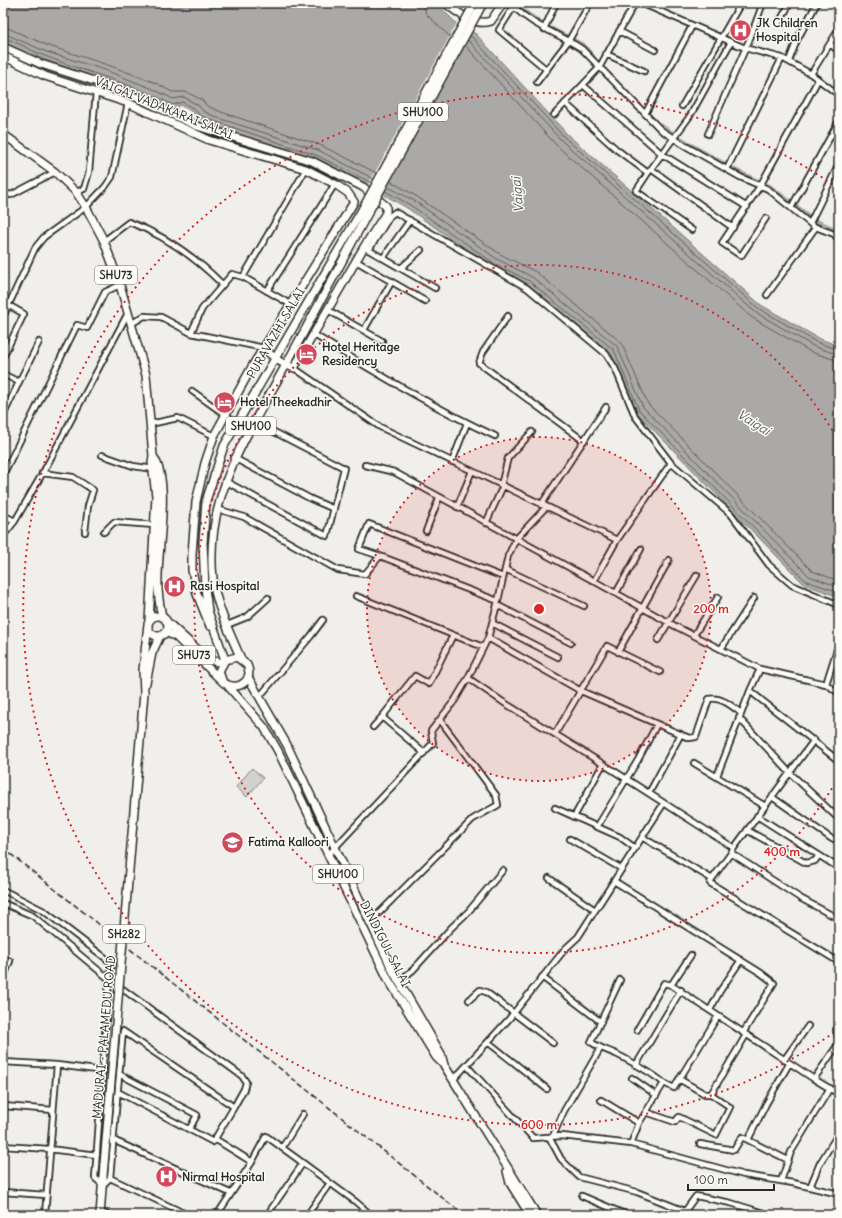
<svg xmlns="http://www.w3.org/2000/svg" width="842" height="1218" viewBox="0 0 842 1218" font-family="Delius,sans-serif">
<rect width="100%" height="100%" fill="#f0efeb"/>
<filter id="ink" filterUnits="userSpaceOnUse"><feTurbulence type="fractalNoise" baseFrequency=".025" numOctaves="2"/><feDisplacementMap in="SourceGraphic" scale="8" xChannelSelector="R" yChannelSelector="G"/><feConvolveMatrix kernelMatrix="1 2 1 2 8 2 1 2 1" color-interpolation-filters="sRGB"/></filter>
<g filter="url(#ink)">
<path fill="#d3d2cf" stroke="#7f7e7d" d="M 252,768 L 263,778 L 247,797 L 236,787 Z"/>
<path fill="#aaa9a7" stroke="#777775" d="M 3,3 L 435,3 L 438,5 L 458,25 L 476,34 L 568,135 L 761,305 L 818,338 L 839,346 L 839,597 L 804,584 L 636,412 L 611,353 L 527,285 L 492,267 L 407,208 L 362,182 L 314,159 L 215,126 L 196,117 L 194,113 L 180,105 L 175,110 C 120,81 59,69 3,42 Z"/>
<path fill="#f0efeb" d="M 458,21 L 474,30 L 383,196 L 367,187 Z"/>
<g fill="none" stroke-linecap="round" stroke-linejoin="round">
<path stroke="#5e5d5d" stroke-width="1" d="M 423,3 L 426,14 L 451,38
M 3,27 L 10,29 L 49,46 L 108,65 L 156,83 L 172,92 L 186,92 L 202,100 L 207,106 L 221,112 L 320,145 L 377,173
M 3,33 L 47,52 L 105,70 L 153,89 L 173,99 L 184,97 L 199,106 L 203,111 L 218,118 L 318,150 L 374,179
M 470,35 L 565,138 L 758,308 L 816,342 L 839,350
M 3,38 C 15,40 33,52 45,56 C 88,73 132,83 173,105 L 182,102 L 196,110 L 199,115 L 217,122 L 316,155 L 372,183
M 468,40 L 562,141 L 755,312 L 813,346 L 839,355
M 465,45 L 557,146 L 751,317 L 811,352 L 839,361
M 390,181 L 416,196 L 500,254 L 536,272 L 621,342 L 648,404 L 812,571 L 839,581
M 388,187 L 413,200 L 497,259 L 532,277 L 617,346 L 643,407 L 809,576 L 839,587
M 385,191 L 410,205 L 494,263 L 529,281 L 614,350 L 639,410 L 806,581 L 839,592"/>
<path stroke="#aaa9a7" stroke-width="6" d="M 511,3 L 539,23
M 550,29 L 583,46 L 593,58
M 660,126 L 693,147 L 741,174 L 769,187 L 814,221 L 835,230 L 839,234"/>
<defs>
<path id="street" d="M 516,3 L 499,30 L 547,70
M 641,3 L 745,48 L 782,58 L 811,74 L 839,95
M 514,7 C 535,28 559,33 582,49 L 661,130 L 684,145 L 740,177 L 768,189 L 813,226 L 834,234 L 839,240
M 779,23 L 790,3
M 544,29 L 556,3
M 619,31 L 655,50
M 830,44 L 839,51
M 606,54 L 644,71
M 789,61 L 797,40 L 817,3
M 811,74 L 839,29
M 537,82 L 569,40 L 590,3
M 583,85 L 662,154 L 690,116 L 731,42
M 565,103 L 616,149 L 648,173 L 662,154 L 747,207
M 682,106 L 741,3
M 645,114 L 692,26
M 554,115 L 599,68 L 635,3
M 708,134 L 750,38 L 763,3
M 651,169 L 733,228
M 727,169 L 782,58
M 648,173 L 636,191 L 692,230
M 76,192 L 84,189 L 89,172 L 96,92
M 3,193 L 11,195 L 55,172
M 791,208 L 839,121
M 766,218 L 741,256 L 722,243 L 760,186 L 818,80
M 810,223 L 839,164
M 104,241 L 129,222 C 164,235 196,258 222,284
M 367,249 L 435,288
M 369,250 L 390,216 L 395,212 L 527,288 L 606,354 L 615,368 L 635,416 L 671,463
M 383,258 L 410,220
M 356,261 L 425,301
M 401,268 L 421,250
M 243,277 L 306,169
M 267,291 L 335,184
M 767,295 L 816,227
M 3,302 L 24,314 L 3,357
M 328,310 L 382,341
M 508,316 L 483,352 L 479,363 L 584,441
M 3,317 L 35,248 L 44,237 L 86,207 L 105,187 L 112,177 L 128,103
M 131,324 L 144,316 L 161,317 L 191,333 L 264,348
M 364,330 L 392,281
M 191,333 L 202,309 L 232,274 L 243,277 L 290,304
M 313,334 C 372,371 432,407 495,436
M 294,368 L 380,427 L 617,540 L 594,581 L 675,626 L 760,669 L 826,684 L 838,646 L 839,646
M 3,374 L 19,382 L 3,416
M 19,382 L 39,342
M 192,391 L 237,423
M 150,424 L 178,418 L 214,436
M 102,455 L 133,466 L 154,469
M 234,458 L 311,499 L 334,509
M 452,462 L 467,423
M 365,465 L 394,472 L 594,581
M 42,473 L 73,477 L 93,490 L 88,506 L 85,532
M 3,475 L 77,325 L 87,328 L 105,292 L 120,285
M 225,481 L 327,536 L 344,468 L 253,421
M 501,485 L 508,458 L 532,432
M 541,505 L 606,407
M 457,507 L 472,471
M 217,509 L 244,517 L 338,570 L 365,574 L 380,556 L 498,601 L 488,638 L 468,678 L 503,702 L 611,769 L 734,848 L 731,853 L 800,898 L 839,919
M 3,515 L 15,521
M 486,523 L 503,486
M 426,531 L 439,498
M 104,532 L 114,522 L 154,525
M 3,536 L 15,521 L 45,469 L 128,313
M 617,540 L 671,463 L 731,514 L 769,565 L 792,585 L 839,605
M 380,556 L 359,549 L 369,524 L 503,577
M 505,569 L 584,606
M 616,593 L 641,549
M 356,596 L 483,647
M 498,601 L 508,556 L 516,539 L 546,507
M 497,605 L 571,643
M 492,623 L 558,657
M 227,625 L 247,617 L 268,598
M 694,635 L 718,597
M 488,638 L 581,691 L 657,724
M 658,640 L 697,575
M 721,649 L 754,598
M 618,652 L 669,560
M 760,669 L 750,691 L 839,761
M 826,684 L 839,693
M 260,696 L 311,636 L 323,620
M 382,717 L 415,676 L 429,684 L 453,635
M 739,718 L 790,773 L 839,819
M 373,727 L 382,717 L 424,753
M 555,734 L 607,646 L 660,672
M 694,763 L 765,806
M 717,776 L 750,691
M 649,793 L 681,734
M 772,797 L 832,839
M 555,808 L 620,837 L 635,848
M 757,816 L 839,868
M 574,817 L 603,764
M 597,827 L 638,760 L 657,724 L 689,738 L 696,737 L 709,699 C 721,696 733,707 741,713
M 747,830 L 806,863 L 815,861 L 819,855
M 642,837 L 712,879 L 731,853
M 570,839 L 622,869
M 734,848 L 814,740
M 328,855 L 433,743 L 431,731 L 455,700 L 468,678
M 549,878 L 595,910
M 712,879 L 710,883 L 839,962
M 614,881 L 761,973 L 774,983 L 743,1033
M 3,890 L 44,911 L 112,963 L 109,979 L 95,1178 L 103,1185 L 110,1178 L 188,1215
M 3,903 L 33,916 L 109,979 L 242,1076 L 246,1082 L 244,1089 L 234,1107
M 369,923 L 473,819 L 498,805 L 496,795 L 440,720
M 3,958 L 10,961 L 3,979
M 542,977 L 601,1022
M 620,980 L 591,1042 C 599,1048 607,1050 616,1054 C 632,1062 649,1071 664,1083
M 399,981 L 413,970 L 451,928 L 468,912 L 503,870
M 671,985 L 691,955
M 469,1000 L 480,990 L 486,992 L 553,1043
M 710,1010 L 720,991 L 741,960
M 839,1026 L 836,1030 L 839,1041
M 637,1030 L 664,983 L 671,985 L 814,1079 L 839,1094
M 488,1042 L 547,1089
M 784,1060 L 808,1026
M 3,1062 L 57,1065
M 636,1065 L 681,990
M 467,1066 L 533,1138 L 562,1136 L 631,1144 L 744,1175 L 793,1183 L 839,1194
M 119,1074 L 197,1115 L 190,1128
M 632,1078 L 656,1095
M 679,1079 L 705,1094 L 711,1094 L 746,1035
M 814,1079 L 839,1043
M 453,1080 L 509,1019 L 565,949 L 578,937 L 664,803
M 601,1100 L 639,1123
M 3,1106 L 53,1110
M 646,1112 L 675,1122 L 679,1117 L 716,1135 L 730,1107 L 711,1094
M 839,1130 L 835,1139 L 839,1151
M 553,1136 L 564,1111 L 600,1049
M 549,1137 L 561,1159 L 579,1177 L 637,1192 L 685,1211 L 696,1196 L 731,1203 L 770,1215
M 215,1139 L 252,1162 L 217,1215
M 113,1140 L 230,1193
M 748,1140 L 766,1104 L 789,1064
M 631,1144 L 639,1123 L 664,1083 L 674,1088 L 718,1016
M 700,1144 L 734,1150 L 742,1137 L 788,1160
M 3,1146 L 49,1149 L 97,1155
M 282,1148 L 303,1114
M 252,1162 L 266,1136 L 303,1163
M 110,1178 L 123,1031 L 234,1107 L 213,1142 L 118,1092
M 781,1181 L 791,1152 L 830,1088
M 810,1187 L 820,1163 L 835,1139
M 3,1192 L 46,1195
M 582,1196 L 627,1215
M 685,1211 L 693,1215
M 101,1212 L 108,1215
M 45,1215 L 57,1065 L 104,1071
M 267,1215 L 303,1163 L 330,1183
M 307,1215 L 330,1183 L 356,1202 L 371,1215"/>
<path id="secondary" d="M 3,47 L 41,64 L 100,83 L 143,100 L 197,126 L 312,161 L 363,187 L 386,206 L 386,213 L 364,247 L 294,368 C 281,364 273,358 264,348
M 3,56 L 45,76 L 128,103 L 209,140 L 306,169 L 335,184 L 348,193 L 354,202 L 253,365 L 214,436 L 205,463 L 196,502 L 192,554 L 192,570 L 197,594 L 210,626"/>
<path id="primary" d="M 445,3 C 457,12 475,27 491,21 L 503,3
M 471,10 L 474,3
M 477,14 L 483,3
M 3,134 L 55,172 L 76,192 L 86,207 L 104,241 L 120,285 L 146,375 L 153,456 L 152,462 L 156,496 L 149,621
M 153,456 C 172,482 156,554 158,586 C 158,596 160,607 162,617
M148 626a10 10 0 1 1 20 0a10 10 0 1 1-20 0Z
M 166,621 L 209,660 L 223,663
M 165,632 L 175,636 L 224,683 C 239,692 254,680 247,665 L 237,657 L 225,660 L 219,671 L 222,680
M 241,659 C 230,633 216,606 213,579 C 204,494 249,433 287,363 C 315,312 342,262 369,211
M 225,660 L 208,611 L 205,588 L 203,543 L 206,501 L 224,446 L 363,208
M 248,677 L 287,745 L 394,973 L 441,1054 L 444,1065 L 537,1215
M 146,683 L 152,653 L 160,636
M 228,686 L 264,727 L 278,751 L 388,979 L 436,1057 L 444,1065
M 144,693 L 143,670 L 148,624
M 507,1171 L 510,1183 L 530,1215
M 100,1215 L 103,1176"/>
</defs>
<use href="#street" stroke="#2b2b2b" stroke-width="8"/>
<use href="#secondary" stroke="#2b2b2b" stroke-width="10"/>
<use href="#primary" stroke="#2b2b2b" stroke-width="10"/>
<use href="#street" stroke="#fdfcf7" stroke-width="4.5"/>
<use href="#secondary" stroke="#fdfcf7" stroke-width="7"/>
<use href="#primary" stroke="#fdfcf7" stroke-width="7"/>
<path stroke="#2b2b2b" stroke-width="1.5" stroke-dasharray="6 3" stroke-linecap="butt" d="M 3,848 L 464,1215"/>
<defs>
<path id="primary-bridge" d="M 363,208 L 471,10
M 369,211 L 477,14
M 103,1176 L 144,693"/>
</defs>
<use href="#primary-bridge" stroke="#2b2b2b" stroke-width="10" stroke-linecap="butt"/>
<use href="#primary-bridge" stroke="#fdfcf7" stroke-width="7"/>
</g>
</g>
<circle cx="539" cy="609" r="172" fill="#d62828" fill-opacity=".12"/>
<g fill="none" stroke="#d62828" stroke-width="2" stroke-dasharray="2 4">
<circle cx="539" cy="609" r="172"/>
<path d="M838 778A344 344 0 1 1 838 440"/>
<path d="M839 1029A516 516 0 1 1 839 189"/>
</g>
<defs>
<symbol id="hospital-disc" viewBox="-11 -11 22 22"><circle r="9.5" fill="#d1495b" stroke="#fdfcf7"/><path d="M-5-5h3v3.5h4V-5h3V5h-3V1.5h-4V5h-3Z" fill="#fff"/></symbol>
<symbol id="hotel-disc" viewBox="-11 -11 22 22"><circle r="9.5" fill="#d1495b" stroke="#fdfcf7"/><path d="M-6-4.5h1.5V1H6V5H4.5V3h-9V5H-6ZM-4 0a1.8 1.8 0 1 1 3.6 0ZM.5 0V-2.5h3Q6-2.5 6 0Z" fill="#fff"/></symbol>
<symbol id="university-disc" viewBox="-11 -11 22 22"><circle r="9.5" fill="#d1495b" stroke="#fdfcf7"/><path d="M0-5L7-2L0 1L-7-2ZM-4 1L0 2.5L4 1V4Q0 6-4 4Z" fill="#fff"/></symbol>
</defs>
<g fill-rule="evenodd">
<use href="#hospital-disc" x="728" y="18" width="25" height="25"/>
<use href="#hotel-disc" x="294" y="342" width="25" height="25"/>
<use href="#hotel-disc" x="212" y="390" width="25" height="25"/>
<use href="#hospital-disc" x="162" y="574" width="25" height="25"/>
<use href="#university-disc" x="220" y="830" width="25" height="25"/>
<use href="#hospital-disc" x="154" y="1164" width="25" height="25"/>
</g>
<g text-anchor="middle" stroke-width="3" stroke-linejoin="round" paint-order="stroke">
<g fill="#fdfcf7" stroke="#6a6a68" stroke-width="1">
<rect x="398" y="103" width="50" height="18" rx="3"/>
<rect x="95" y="266" width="42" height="18" rx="3"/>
<rect x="226" y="417" width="50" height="18" rx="3"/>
<rect x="173" y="646" width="42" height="18" rx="3"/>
<rect x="313" y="865" width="50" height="18" rx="3"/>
<rect x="103" y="925" width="42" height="18" rx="3"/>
</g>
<g font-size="11" font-weight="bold" fill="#2b2b2b">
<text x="423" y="116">SHU100</text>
<text x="116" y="279">SHU73</text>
<text x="251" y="430">SHU100</text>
<text x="194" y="659">SHU73</text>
<text x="338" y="878">SHU100</text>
<text x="124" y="938">SH282</text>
</g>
<g font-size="12" font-weight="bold" fill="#2b2b2b" stroke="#fdfcf7" text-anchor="start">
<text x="756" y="27">JK Children<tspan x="756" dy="14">Hospital</tspan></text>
<text x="322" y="351">Hotel Heritage<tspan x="322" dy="14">Residency</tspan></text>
<text x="240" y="406">Hotel Theekadhir</text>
<text x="190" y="590">Rasi Hospital</text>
<text x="248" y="846">Fatima Kalloori</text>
<text x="182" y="1181">Nirmal Hospital</text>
</g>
<g font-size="12" fill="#2b2b2b" stroke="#fdfcf7">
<text transform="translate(164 108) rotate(22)" y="4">VAIGAI VADAKARAI SALAI</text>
<text transform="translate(276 333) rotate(-60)" y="4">PURAVAZHI SALAI</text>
<text transform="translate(385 944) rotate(63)" y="4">DINDIGUL SALAI</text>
<text transform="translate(104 1037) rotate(-85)" y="4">MADURAI - PALAMEDU ROAD</text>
</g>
<g font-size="13" font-style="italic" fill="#575756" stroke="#fdfcf7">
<text transform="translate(517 195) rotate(-95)" y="5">Vaigai</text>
<text transform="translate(754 422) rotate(32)" y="5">Vaigai</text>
</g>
</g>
<circle cx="539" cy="609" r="6" fill="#d62828" stroke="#fdfcf7" stroke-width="2"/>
<g font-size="12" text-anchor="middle" font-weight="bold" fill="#d62828" stroke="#fdfcf7" stroke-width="3" stroke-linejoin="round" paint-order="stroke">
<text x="711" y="613">200 m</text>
<text x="782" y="856">400 m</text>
<text x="539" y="1129">600 m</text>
</g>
<rect width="842" height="1218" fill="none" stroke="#fdfcf7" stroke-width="16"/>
<rect x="8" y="8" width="826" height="1202" fill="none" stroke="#2b2b2b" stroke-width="1.5" filter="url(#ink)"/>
<path d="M688 1184v6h86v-6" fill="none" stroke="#2b2b2b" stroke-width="2"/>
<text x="694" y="1184" font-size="12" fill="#2b2b2b" stroke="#fdfcf7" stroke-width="3" paint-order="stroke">100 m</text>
</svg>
